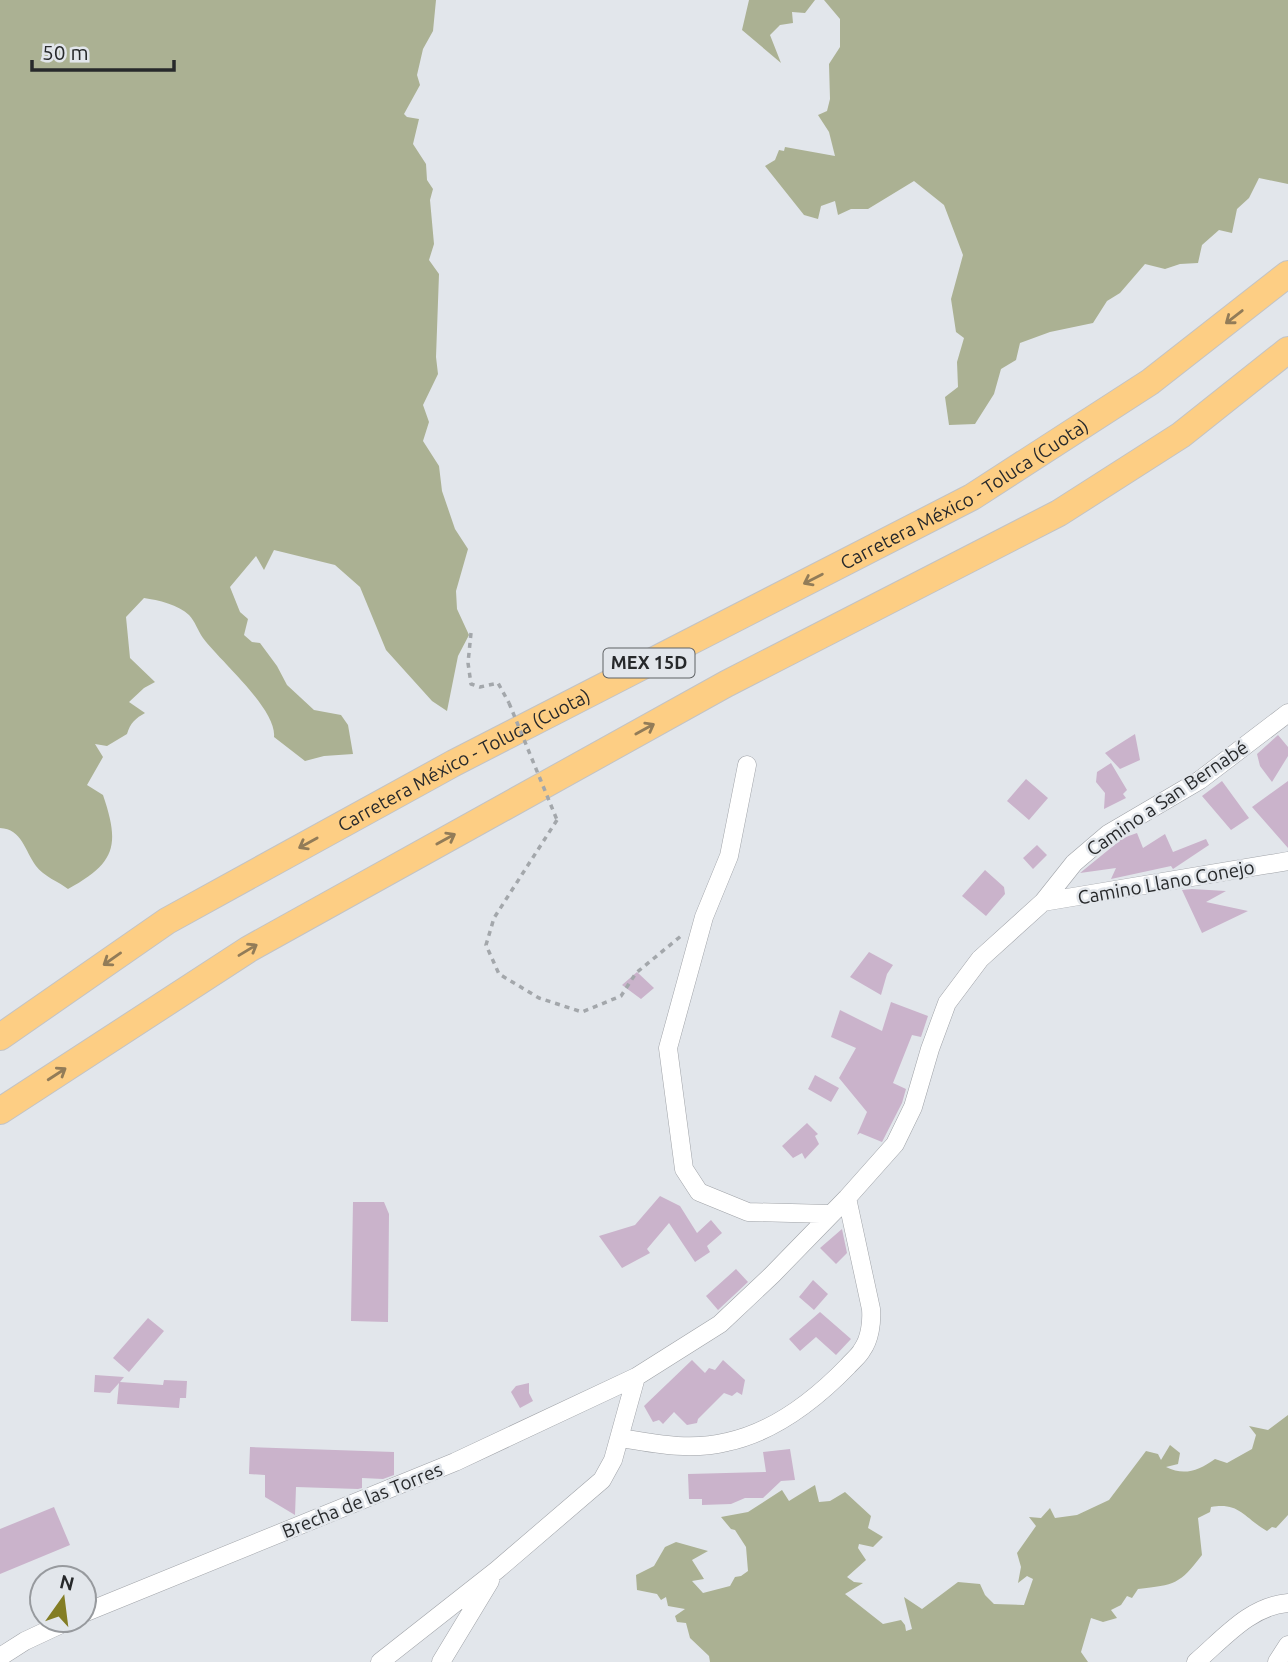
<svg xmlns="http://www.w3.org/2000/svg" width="1288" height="1662" viewBox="0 0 1288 1662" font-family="Ubuntu,sans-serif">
<rect width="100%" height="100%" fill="#e2e6eb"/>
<path fill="#abb193" d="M 0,0 L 436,0 L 433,31 L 423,49 L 417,75 L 420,85 L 404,114 L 407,117 L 419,119 L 413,144 L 426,164 L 427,180 L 433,189 L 430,200 L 434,244 L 429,260 L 439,274 L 436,357 L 438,374 L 423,405 L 429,422 L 423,441 L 439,466 L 442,491 L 455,529 L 468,549 L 456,591 L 457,609 L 469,635 L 458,656 L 447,711 L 432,701 L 386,650 L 360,587 L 335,565 L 274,550 L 264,570 L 256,556 L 230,587 L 240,612 L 248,619 L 244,635 L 252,642 L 260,643 L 277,666 L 287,685 L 314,710 L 341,715 L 348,725 L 353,754 L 324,756 L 305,761 L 274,737 C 277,709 220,661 203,638 C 198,631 195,621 189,615 C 179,605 158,600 144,598 L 126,617 L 130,658 L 155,682 L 144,688 L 129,702 L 145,713 C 136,718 130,723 127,734 L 107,746 L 95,744 L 103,757 L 87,785 L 103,795 C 120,845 116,863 68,889 C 59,882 43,876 36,866 C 25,851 22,829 0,828 Z
M 749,0 L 815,0 L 805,13 L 792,12 L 793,23 L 780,25 L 770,35 L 781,63 L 742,30 Z
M 824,0 L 1288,0 L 1288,184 L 1259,178 L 1249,198 L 1237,209 L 1232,233 L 1219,230 L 1202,245 L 1198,263 L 1180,264 L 1165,269 L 1145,264 L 1120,293 L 1107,301 L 1093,323 L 1050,332 L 1020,343 L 1016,360 L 1001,369 L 994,394 L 975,424 L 949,425 L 945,397 L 958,387 L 957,362 L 964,338 L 956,332 L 951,299 L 963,255 L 944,205 L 914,181 L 868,209 L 851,209 L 838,215 L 835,201 L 821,206 L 818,219 L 804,215 L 765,166 L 775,160 L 779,150 L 784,151 L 785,147 L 835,156 L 829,132 L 818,115 L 827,111 L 830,99 L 829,64 L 840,47 L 840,19 Z
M 1288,1415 L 1288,1515 L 1276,1528 L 1272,1527 L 1267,1531 C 1244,1518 1240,1502 1211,1507 L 1210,1512 L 1198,1518 L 1202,1555 C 1180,1584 1175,1585 1138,1589 L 1132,1598 L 1127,1596 L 1121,1605 L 1111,1610 L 1117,1618 L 1103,1622 L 1091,1618 L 1081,1652 L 1088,1662 L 710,1662 L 709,1656 L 690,1638 L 686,1623 L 677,1622 L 675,1616 L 685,1609 L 668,1606 L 666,1597 L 661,1600 L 657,1594 L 637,1590 L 636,1575 L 654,1566 L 665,1547 L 676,1542 L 708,1551 L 692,1560 L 704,1579 L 692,1581 L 703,1593 L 730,1586 L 735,1577 L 741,1576 L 748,1571 L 746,1547 L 735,1530 L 731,1529 L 721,1517 L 748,1512 L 782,1490 L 789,1501 L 815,1485 L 819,1502 L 830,1501 L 845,1492 L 871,1516 L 868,1528 L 883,1537 L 873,1547 L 859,1544 L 858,1548 L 866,1560 L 847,1577 L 854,1582 L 863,1583 L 845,1594 L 883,1624 L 901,1620 L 905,1625 L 906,1631 L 912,1629 L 904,1597 L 922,1609 L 958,1582 L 980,1584 L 985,1595 L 994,1604 L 1024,1605 L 1033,1579 L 1027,1576 L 1018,1583 L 1021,1567 L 1017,1553 L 1036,1526 L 1029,1517 L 1041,1518 L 1050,1508 L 1055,1518 L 1077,1515 L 1109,1500 L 1146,1451 L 1158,1454 L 1161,1460 L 1170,1445 L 1180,1453 L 1178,1464 L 1166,1467 C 1184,1476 1198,1471 1215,1459 L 1227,1463 L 1252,1449 L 1256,1435 L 1249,1426 L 1268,1430 Z"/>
<path fill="#cab3cb" d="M 1135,734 L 1140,760 L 1120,769 L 1105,753 Z
M 1278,735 L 1288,747 L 1288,756 L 1272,782 L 1260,766 L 1257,754 Z
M 1111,763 L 1127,790 L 1123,794 L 1126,798 L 1104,809 L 1105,793 L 1096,782 L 1097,772 Z
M 1026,779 L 1048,798 L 1029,820 L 1007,801 Z
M 1222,781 L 1249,818 L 1231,830 L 1202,796 Z
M 1288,781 L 1288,848 L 1252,807 Z
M 1137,833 L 1143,848 L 1165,834 L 1173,852 L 1206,839 L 1209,845 L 1173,869 L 1171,866 L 1111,879 L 1116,868 L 1080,873 L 1123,838 Z
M 1037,845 L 1047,855 L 1033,869 L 1023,858 Z
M 985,870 L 1004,887 L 1005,894 L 986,916 L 962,896 Z
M 1192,889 L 1226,891 L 1206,902 L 1248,911 L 1202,933 L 1182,890 Z
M 869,952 L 893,965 L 887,974 L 881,995 L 850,977 Z
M 637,972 L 654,988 L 641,999 L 622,985 Z
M 891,1002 L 928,1016 L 921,1037 L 912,1035 L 893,1083 L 906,1089 L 902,1103 L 882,1142 L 860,1133 L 857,1135 L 867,1112 L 839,1078 L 856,1048 L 831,1037 L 840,1010 L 882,1031 Z
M 815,1075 L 839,1088 L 831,1102 L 808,1089 Z
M 807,1123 L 818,1134 L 815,1136 L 819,1144 L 805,1159 L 802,1153 L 793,1158 L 782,1146 Z
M 660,1196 L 680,1206 L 697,1233 L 711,1220 L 722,1233 L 707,1246 L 710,1252 L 695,1262 L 669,1223 L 647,1249 L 650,1253 L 622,1268 L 599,1236 L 635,1225 Z
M 353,1202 L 384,1202 L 389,1214 L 388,1322 L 351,1321 Z
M 842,1229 L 847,1253 L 836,1264 L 820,1248 Z
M 736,1269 L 748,1282 L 718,1310 L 706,1296 Z
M 813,1280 L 828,1294 L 814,1310 L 799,1297 Z
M 820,1312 L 851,1339 L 836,1355 L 816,1337 L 800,1351 L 789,1339 Z
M 148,1318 L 164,1331 L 129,1372 L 113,1358 Z
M 692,1360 L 705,1373 L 709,1368 L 715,1370 L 723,1360 L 745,1380 L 742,1395 L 737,1392 L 732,1396 L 724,1393 L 698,1419 L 697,1423 L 687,1425 L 674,1412 L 663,1424 L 659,1420 L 653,1422 L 644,1406 Z
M 95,1375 L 124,1377 L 120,1382 L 163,1385 L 164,1380 L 187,1381 L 186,1398 L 180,1398 L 179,1408 L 117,1404 L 119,1383 L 110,1393 L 94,1392 Z
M 529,1383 L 529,1393 L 533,1401 L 520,1408 L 511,1392 L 516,1386 Z
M 250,1447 L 394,1452 L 394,1475 L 383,1479 L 362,1478 L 362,1488 L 358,1489 L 296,1487 L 295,1515 L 265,1497 L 265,1475 L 249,1474 Z
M 790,1449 L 795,1480 L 781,1481 L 763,1498 L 745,1498 L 731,1504 L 702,1505 L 702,1499 L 689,1499 L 688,1474 L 766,1472 L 763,1452 Z
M 54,1507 L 70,1545 L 0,1574 L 0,1529 Z"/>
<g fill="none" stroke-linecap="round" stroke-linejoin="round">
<defs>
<path id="minor" d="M 747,765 L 729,856 L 704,917 L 668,1048 L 684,1169 L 699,1192 L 748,1212 L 830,1214
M 1043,902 L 1288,861
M 620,1438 C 656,1444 691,1451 727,1442 C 774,1432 815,1400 848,1366 C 852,1361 859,1356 862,1350 C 870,1339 872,1322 871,1309 L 847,1198
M 84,1613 L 455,1462 L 636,1377 L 720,1324 L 772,1275 L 847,1198 L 895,1144 L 913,1107 L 930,1049 L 947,1003 L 980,959 L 1043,902 L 1074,863 L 1108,834 L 1200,780 L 1288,713
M 0,1657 L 25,1641 L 70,1620
M 380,1662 L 497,1570 L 602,1480 L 613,1460 L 636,1377
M 441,1662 L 490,1581
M 1196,1662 C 1224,1638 1250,1606 1288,1603
M 1277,1662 L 1288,1645"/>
<g id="highway">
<path id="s1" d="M 0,1037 L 167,921 L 454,763 L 972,497 L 1150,382 L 1288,274"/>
<path d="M 0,1111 L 249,949 L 726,684 L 1059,513 L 1181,435 L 1288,350"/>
</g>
</defs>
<use href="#minor" stroke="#9fa2a7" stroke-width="19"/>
<use href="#highway" stroke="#c3c3c4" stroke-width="28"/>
<path stroke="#a3a7ab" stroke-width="3.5" stroke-dasharray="5 5" stroke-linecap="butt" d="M 471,633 L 468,663 L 471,684 L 480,687 L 498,683 L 509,703
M 557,820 L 494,918 L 486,945 L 499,974 L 539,998 L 582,1012 L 621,996 L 636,973 L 681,936"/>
<use href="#minor" stroke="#fff" stroke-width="18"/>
<use href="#highway" stroke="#fdce84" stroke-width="26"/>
<path stroke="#a3a7ab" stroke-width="3.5" stroke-dasharray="5 5" stroke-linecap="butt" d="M 509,703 L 557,820"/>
</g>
<defs><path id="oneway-shaft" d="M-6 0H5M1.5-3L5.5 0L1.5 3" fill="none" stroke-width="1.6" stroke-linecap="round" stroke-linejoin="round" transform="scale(1.75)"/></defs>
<g stroke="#927c58">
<use href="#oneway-shaft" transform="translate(1234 317) rotate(142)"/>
<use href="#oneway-shaft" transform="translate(813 579) rotate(153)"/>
<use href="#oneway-shaft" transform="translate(645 729) rotate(-29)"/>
<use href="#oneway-shaft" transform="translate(446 839) rotate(-29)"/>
<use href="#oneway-shaft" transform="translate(308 843) rotate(151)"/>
<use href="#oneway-shaft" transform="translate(248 950) rotate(-31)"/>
<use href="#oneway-shaft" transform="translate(112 959) rotate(145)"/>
<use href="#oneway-shaft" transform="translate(57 1074) rotate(-33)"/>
</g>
<g text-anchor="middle" stroke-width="5" stroke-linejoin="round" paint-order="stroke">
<rect fill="#e2e6eb" stroke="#5f6265" stroke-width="2" x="603.5" y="648.5" width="91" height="29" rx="5"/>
<g font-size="18" font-weight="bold" fill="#27292b">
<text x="649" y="669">MEX 15D</text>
</g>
<g font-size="19" fill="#27292b" stroke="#e2e6eb">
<text dy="7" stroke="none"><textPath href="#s1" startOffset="1108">Carretera México - Toluca (Cuota)</textPath></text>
<text dy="7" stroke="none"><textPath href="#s1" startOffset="541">Carretera México - Toluca (Cuota)</textPath></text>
<text transform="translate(1167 798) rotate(-34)" y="7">Camino a San Bernabé</text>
<text transform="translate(1166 882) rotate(-10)" y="7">Camino Llano Conejo</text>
<text transform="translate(362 1500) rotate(-22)" y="7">Brecha de las Torres</text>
</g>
</g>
<g transform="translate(63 1599) rotate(14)"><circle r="33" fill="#e2e6eb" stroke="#979a9e" stroke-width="2"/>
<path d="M0-5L12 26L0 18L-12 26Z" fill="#837d24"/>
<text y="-10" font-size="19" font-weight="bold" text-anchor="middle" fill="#27292b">N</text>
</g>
<path d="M32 60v10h142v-10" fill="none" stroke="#27292b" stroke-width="3.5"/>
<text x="42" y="60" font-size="21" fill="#27292b" stroke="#e2e6eb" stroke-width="5" paint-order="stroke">50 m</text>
</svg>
